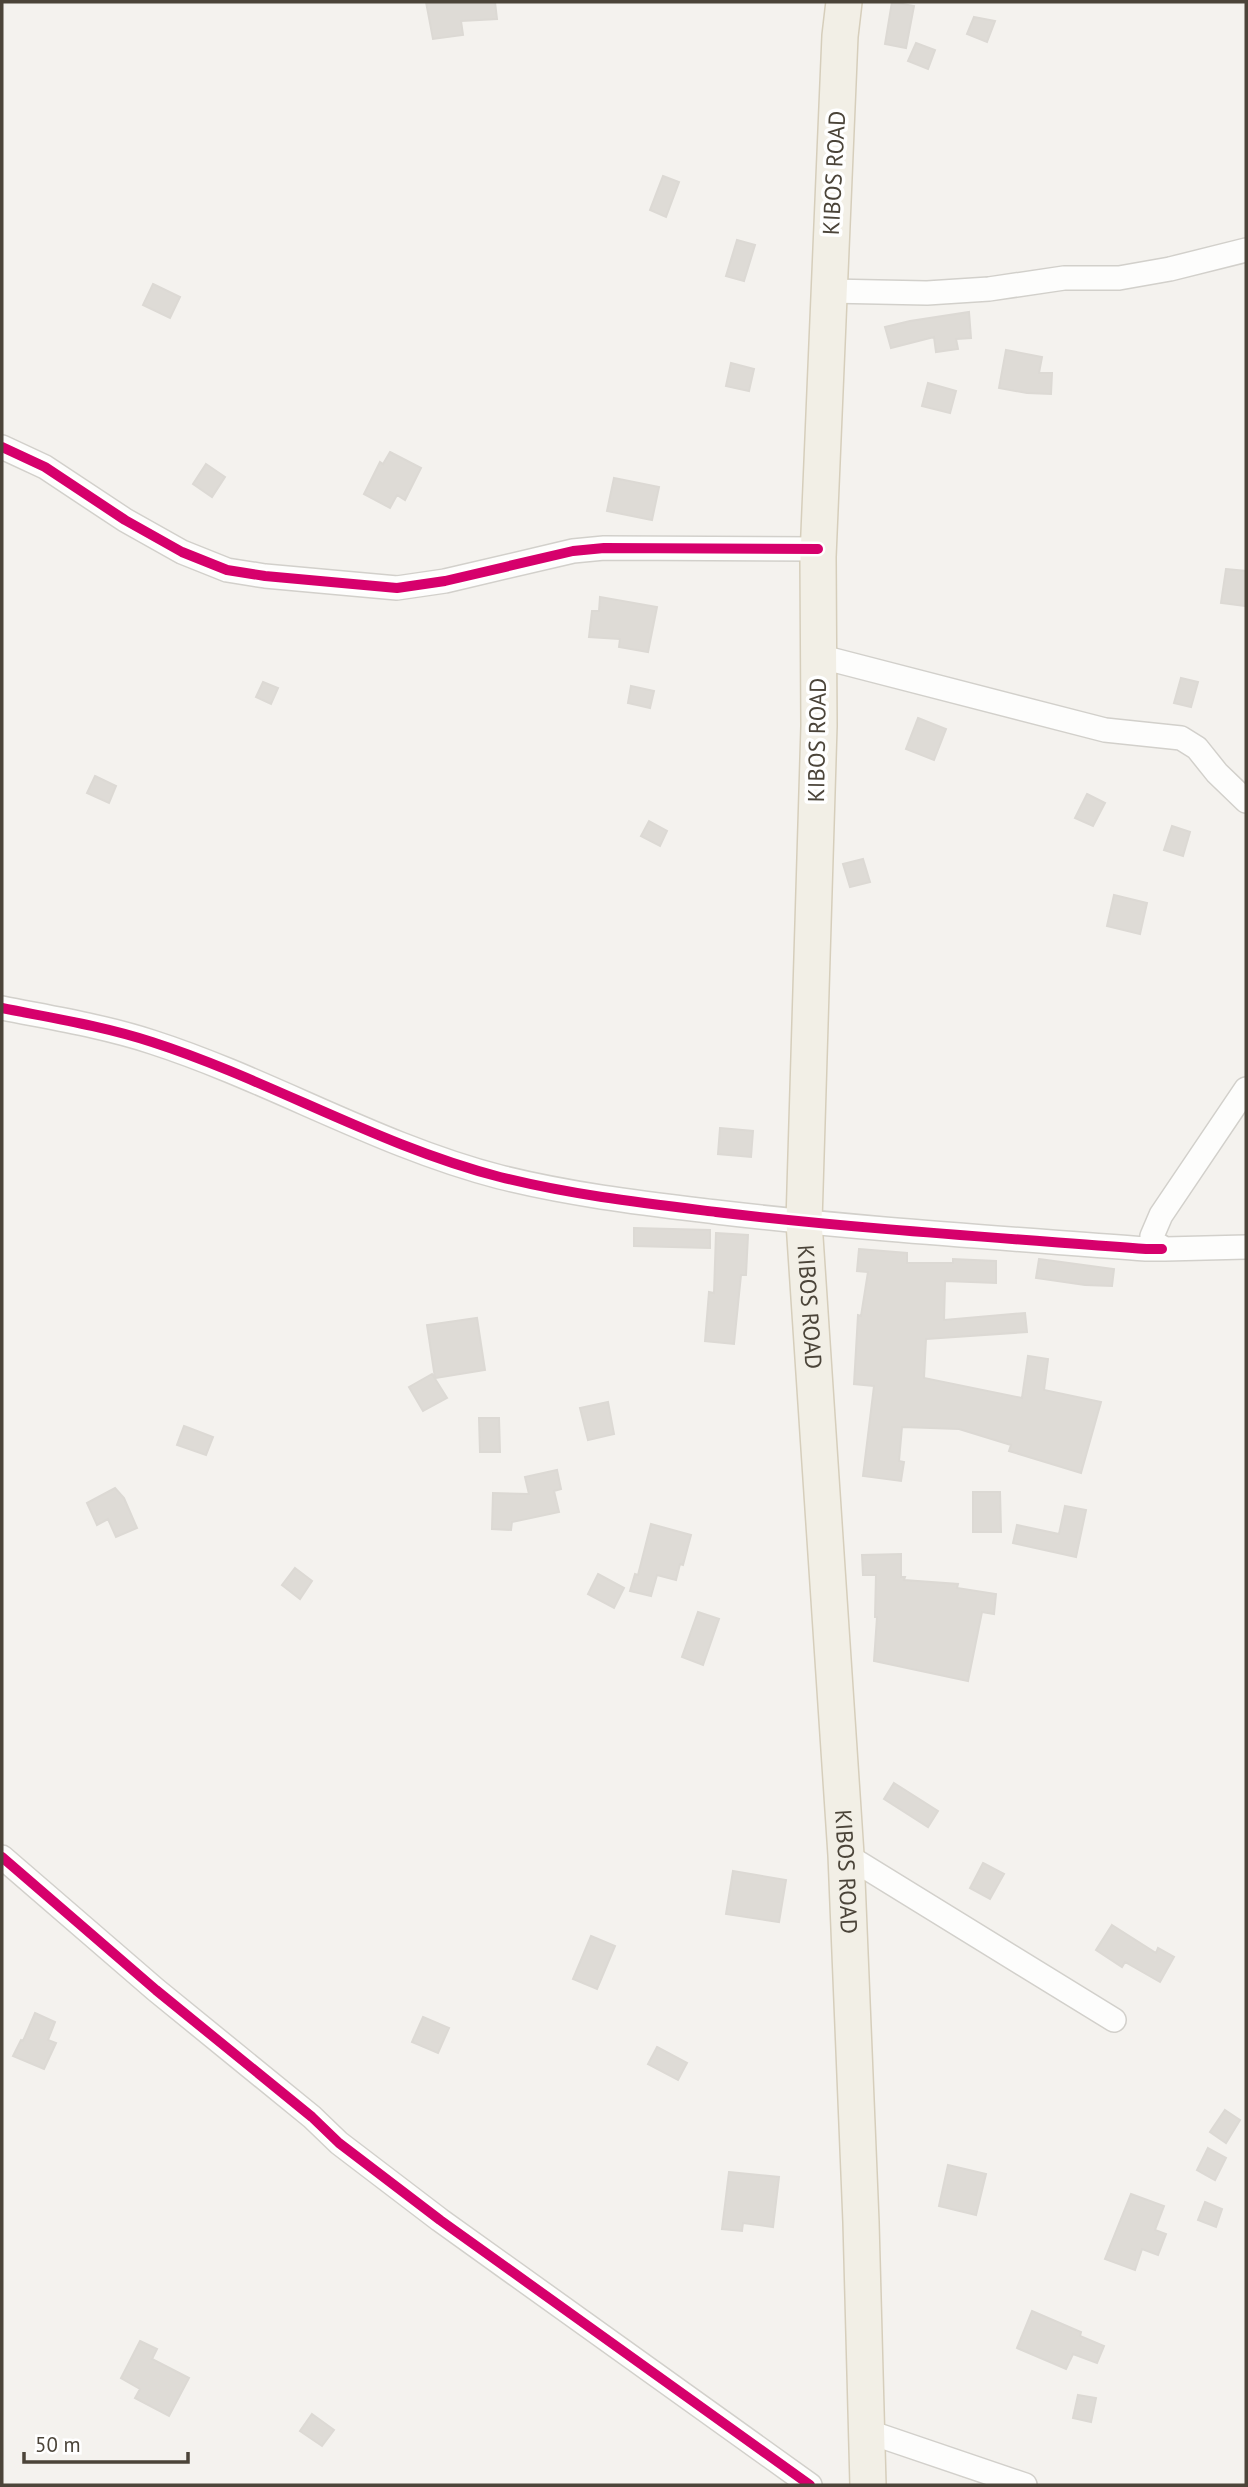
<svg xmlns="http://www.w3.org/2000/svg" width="1248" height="2487" viewBox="0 0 1248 2487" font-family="'PT Sans',sans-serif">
<rect width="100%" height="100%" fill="#f4f2ee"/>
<path fill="#dedbd6" stroke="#dcd9d4" stroke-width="2" d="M 426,2 L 495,2 L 497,19 L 461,21 L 463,35 L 433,39 Z
M 892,2 L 914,6 L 906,48 L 885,44 Z
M 974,17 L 995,21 L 987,42 L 967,34 Z
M 916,43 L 935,50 L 928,69 L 908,61 Z
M 663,176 L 679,182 L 666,217 L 650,210 Z
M 737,240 L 755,245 L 744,281 L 726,276 Z
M 153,284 L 180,297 L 170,318 L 143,305 Z
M 969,312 L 971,338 L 956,339 L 958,349 L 936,352 L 934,337 L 891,348 L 885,327 L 910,321 Z
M 1006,350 L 1042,357 L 1039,373 L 1052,373 L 1051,394 L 1027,393 L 999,388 Z
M 731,363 L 754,369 L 749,391 L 726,386 Z
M 928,383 L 956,391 L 950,413 L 922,406 Z
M 390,452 L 421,468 L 405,500 L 397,495 L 390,508 L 364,494 L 380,462 L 383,464 Z
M 206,464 L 225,477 L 212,497 L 193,484 Z
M 614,478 L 659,487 L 652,520 L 607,511 Z
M 1226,569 L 1246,571 L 1246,606 L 1221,603 Z
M 600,597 L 657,607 L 648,652 L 619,647 L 620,639 L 589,637 L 592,611 L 599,611 Z
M 1181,678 L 1198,682 L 1191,707 L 1174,703 Z
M 263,682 L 278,688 L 271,704 L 256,697 Z
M 631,686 L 654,691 L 650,708 L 628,703 Z
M 918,718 L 946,729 L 934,760 L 906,749 Z
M 95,776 L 116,786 L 109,803 L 87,793 Z
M 1087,794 L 1105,803 L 1093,826 L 1075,818 Z
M 649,821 L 667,831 L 660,846 L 641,836 Z
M 1172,826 L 1190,832 L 1183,856 L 1164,850 Z
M 863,859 L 870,882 L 850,887 L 843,864 Z
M 1114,895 L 1147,903 L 1140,934 L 1107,926 Z
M 720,1128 L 753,1131 L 751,1157 L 718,1154 Z
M 634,1228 L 710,1230 L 710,1248 L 634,1246 Z
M 716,1233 L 748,1235 L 746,1275 L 741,1275 L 734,1344 L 705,1341 L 709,1292 L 714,1293 Z
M 859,1249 L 907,1253 L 907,1263 L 953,1263 L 953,1259 L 996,1261 L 996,1283 L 945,1281 L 944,1320 L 1025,1313 L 1027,1332 L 926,1339 L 924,1378 L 1022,1398 L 1028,1356 L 1048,1359 L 1044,1390 L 1101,1402 L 1081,1473 L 1009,1451 L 1011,1445 L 959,1429 L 902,1427 L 899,1461 L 904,1462 L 901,1481 L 863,1476 L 874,1386 L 854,1384 L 858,1315 L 861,1316 L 868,1272 L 857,1271 Z
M 1039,1259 L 1114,1269 L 1112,1286 L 1085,1285 L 1036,1278 Z
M 477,1318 L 485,1370 L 435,1378 L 427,1325 Z
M 432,1374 L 447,1398 L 423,1411 L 409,1387 Z
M 608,1402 L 614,1434 L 588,1440 L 580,1408 Z
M 479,1418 L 499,1418 L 500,1452 L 480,1452 Z
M 184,1426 L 213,1437 L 206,1455 L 177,1445 Z
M 557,1470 L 561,1489 L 554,1491 L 559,1512 L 512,1522 L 511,1530 L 492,1529 L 493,1493 L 529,1494 L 525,1477 Z
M 115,1488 L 124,1498 L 137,1528 L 116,1537 L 108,1519 L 97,1525 L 87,1503 Z
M 973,1492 L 1000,1492 L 1001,1532 L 973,1532 Z
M 1065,1506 L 1086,1510 L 1076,1557 L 1013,1543 L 1017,1525 L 1059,1534 Z
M 651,1524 L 691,1535 L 683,1565 L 680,1564 L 676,1580 L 657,1575 L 651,1596 L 630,1591 L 635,1574 L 638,1575 Z
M 901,1554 L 901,1577 L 905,1577 L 904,1580 L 958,1584 L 957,1588 L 996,1594 L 994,1614 L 982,1612 L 968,1681 L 874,1661 L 877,1617 L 875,1617 L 876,1575 L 863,1575 L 862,1555 Z
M 295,1568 L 312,1581 L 300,1599 L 282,1585 Z
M 598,1574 L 624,1588 L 614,1608 L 588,1594 Z
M 698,1612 L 719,1619 L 703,1665 L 682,1657 Z
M 894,1783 L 938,1811 L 928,1827 L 884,1799 Z
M 983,1863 L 1004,1874 L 990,1899 L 970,1888 Z
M 733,1871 L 786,1880 L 779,1922 L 726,1914 Z
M 1112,1925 L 1156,1953 L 1158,1948 L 1174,1957 L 1160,1982 L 1125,1962 L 1122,1967 L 1096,1950 Z
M 591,1936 L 615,1946 L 597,1989 L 573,1979 Z
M 35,2013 L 55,2022 L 48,2040 L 56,2043 L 44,2069 L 13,2056 L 21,2040 L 23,2041 Z
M 423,2017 L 449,2028 L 438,2053 L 412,2042 Z
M 657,2047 L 687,2063 L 678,2080 L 648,2064 Z
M 1225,2110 L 1240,2120 L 1226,2143 L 1210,2132 Z
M 1208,2148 L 1226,2158 L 1215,2180 L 1197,2170 Z
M 948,2165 L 986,2174 L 976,2215 L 939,2206 Z
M 729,2172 L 779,2177 L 773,2227 L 743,2223 L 742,2231 L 722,2229 Z
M 1131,2194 L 1164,2206 L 1155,2230 L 1166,2234 L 1158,2255 L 1142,2249 L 1135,2270 L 1105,2259 Z
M 1205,2202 L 1222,2209 L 1216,2227 L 1198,2220 Z
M 1032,2311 L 1081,2332 L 1080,2336 L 1104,2346 L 1097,2363 L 1073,2354 L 1066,2369 L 1017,2348 Z
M 140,2341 L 157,2349 L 152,2359 L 189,2378 L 169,2416 L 135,2398 L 140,2389 L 121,2378 Z
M 1078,2395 L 1096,2398 L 1091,2422 L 1073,2418 Z
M 312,2414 L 334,2430 L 322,2446 L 300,2431 Z"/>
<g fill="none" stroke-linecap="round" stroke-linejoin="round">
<defs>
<path id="minor" d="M 829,291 L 927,293 L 989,289 L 1064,278 L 1119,278 L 1170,269 L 1246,250
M 2,447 L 45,467 L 125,520 L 182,552 L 227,570 L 265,576 L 397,588 L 445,581 L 573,551 L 604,548 L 818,549
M 818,656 L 1105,730 L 1181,738 L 1197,748 L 1217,773 L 1246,801
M 2,1008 C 52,1018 103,1026 152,1042 C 270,1080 379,1146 500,1177 C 572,1195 642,1203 716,1212 C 859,1229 1003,1238 1146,1249 L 1162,1249
M 1246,1089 L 1161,1215 L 1152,1236 L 1155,1243 L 1165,1249 L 1246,1247
M 846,1855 L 1114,2020
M 2,1857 L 156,1990 L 312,2117 L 339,2143 L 440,2220 L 810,2485
M 866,2431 L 1025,2485"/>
<g id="primary">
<path id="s1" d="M 844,2 L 840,36 L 818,557 L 819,726 L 804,1222 L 846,1855 L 861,2222 L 868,2485"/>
</g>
</defs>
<use href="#minor" stroke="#d2d0cb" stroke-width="26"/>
<use href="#primary" stroke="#d6cebb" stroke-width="38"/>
<use href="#minor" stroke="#fdfdfc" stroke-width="23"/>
<use href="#primary" stroke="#f2efe6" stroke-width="35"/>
<defs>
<path id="cycleway" d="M 2,447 L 45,467 L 125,520 L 182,552 L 227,570 L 265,576 L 397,588 L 445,581 L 573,551 L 604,548 L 818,549
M 2,1008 C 52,1018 103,1026 152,1042 C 270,1080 379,1146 500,1177 C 572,1195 642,1203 716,1212 C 859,1229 1003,1238 1146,1249 L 1162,1249
M 2,1857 L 156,1990 L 312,2117 L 339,2143 L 440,2220 L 810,2485"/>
</defs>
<use href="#cycleway" stroke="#fff" stroke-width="15"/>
<use href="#cycleway" stroke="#d6006c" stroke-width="10"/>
</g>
<g text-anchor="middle" stroke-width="7" stroke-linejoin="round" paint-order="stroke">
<g font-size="23" fill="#4b4439" stroke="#fff">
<text transform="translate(834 173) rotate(-87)" y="8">KIBOS ROAD</text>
<text transform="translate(817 740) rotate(-89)" y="8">KIBOS ROAD</text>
<text dy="8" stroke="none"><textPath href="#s1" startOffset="1306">KIBOS ROAD</textPath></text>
<text dy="8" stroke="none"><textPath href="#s1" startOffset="1872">KIBOS ROAD</textPath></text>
</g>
</g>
<rect width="1248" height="2487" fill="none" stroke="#4b4439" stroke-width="7"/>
<path d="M24 2452v10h164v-10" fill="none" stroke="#4b4439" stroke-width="3.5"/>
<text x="35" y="2452" font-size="21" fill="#4b4439" stroke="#ffffff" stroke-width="5" paint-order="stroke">50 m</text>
</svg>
